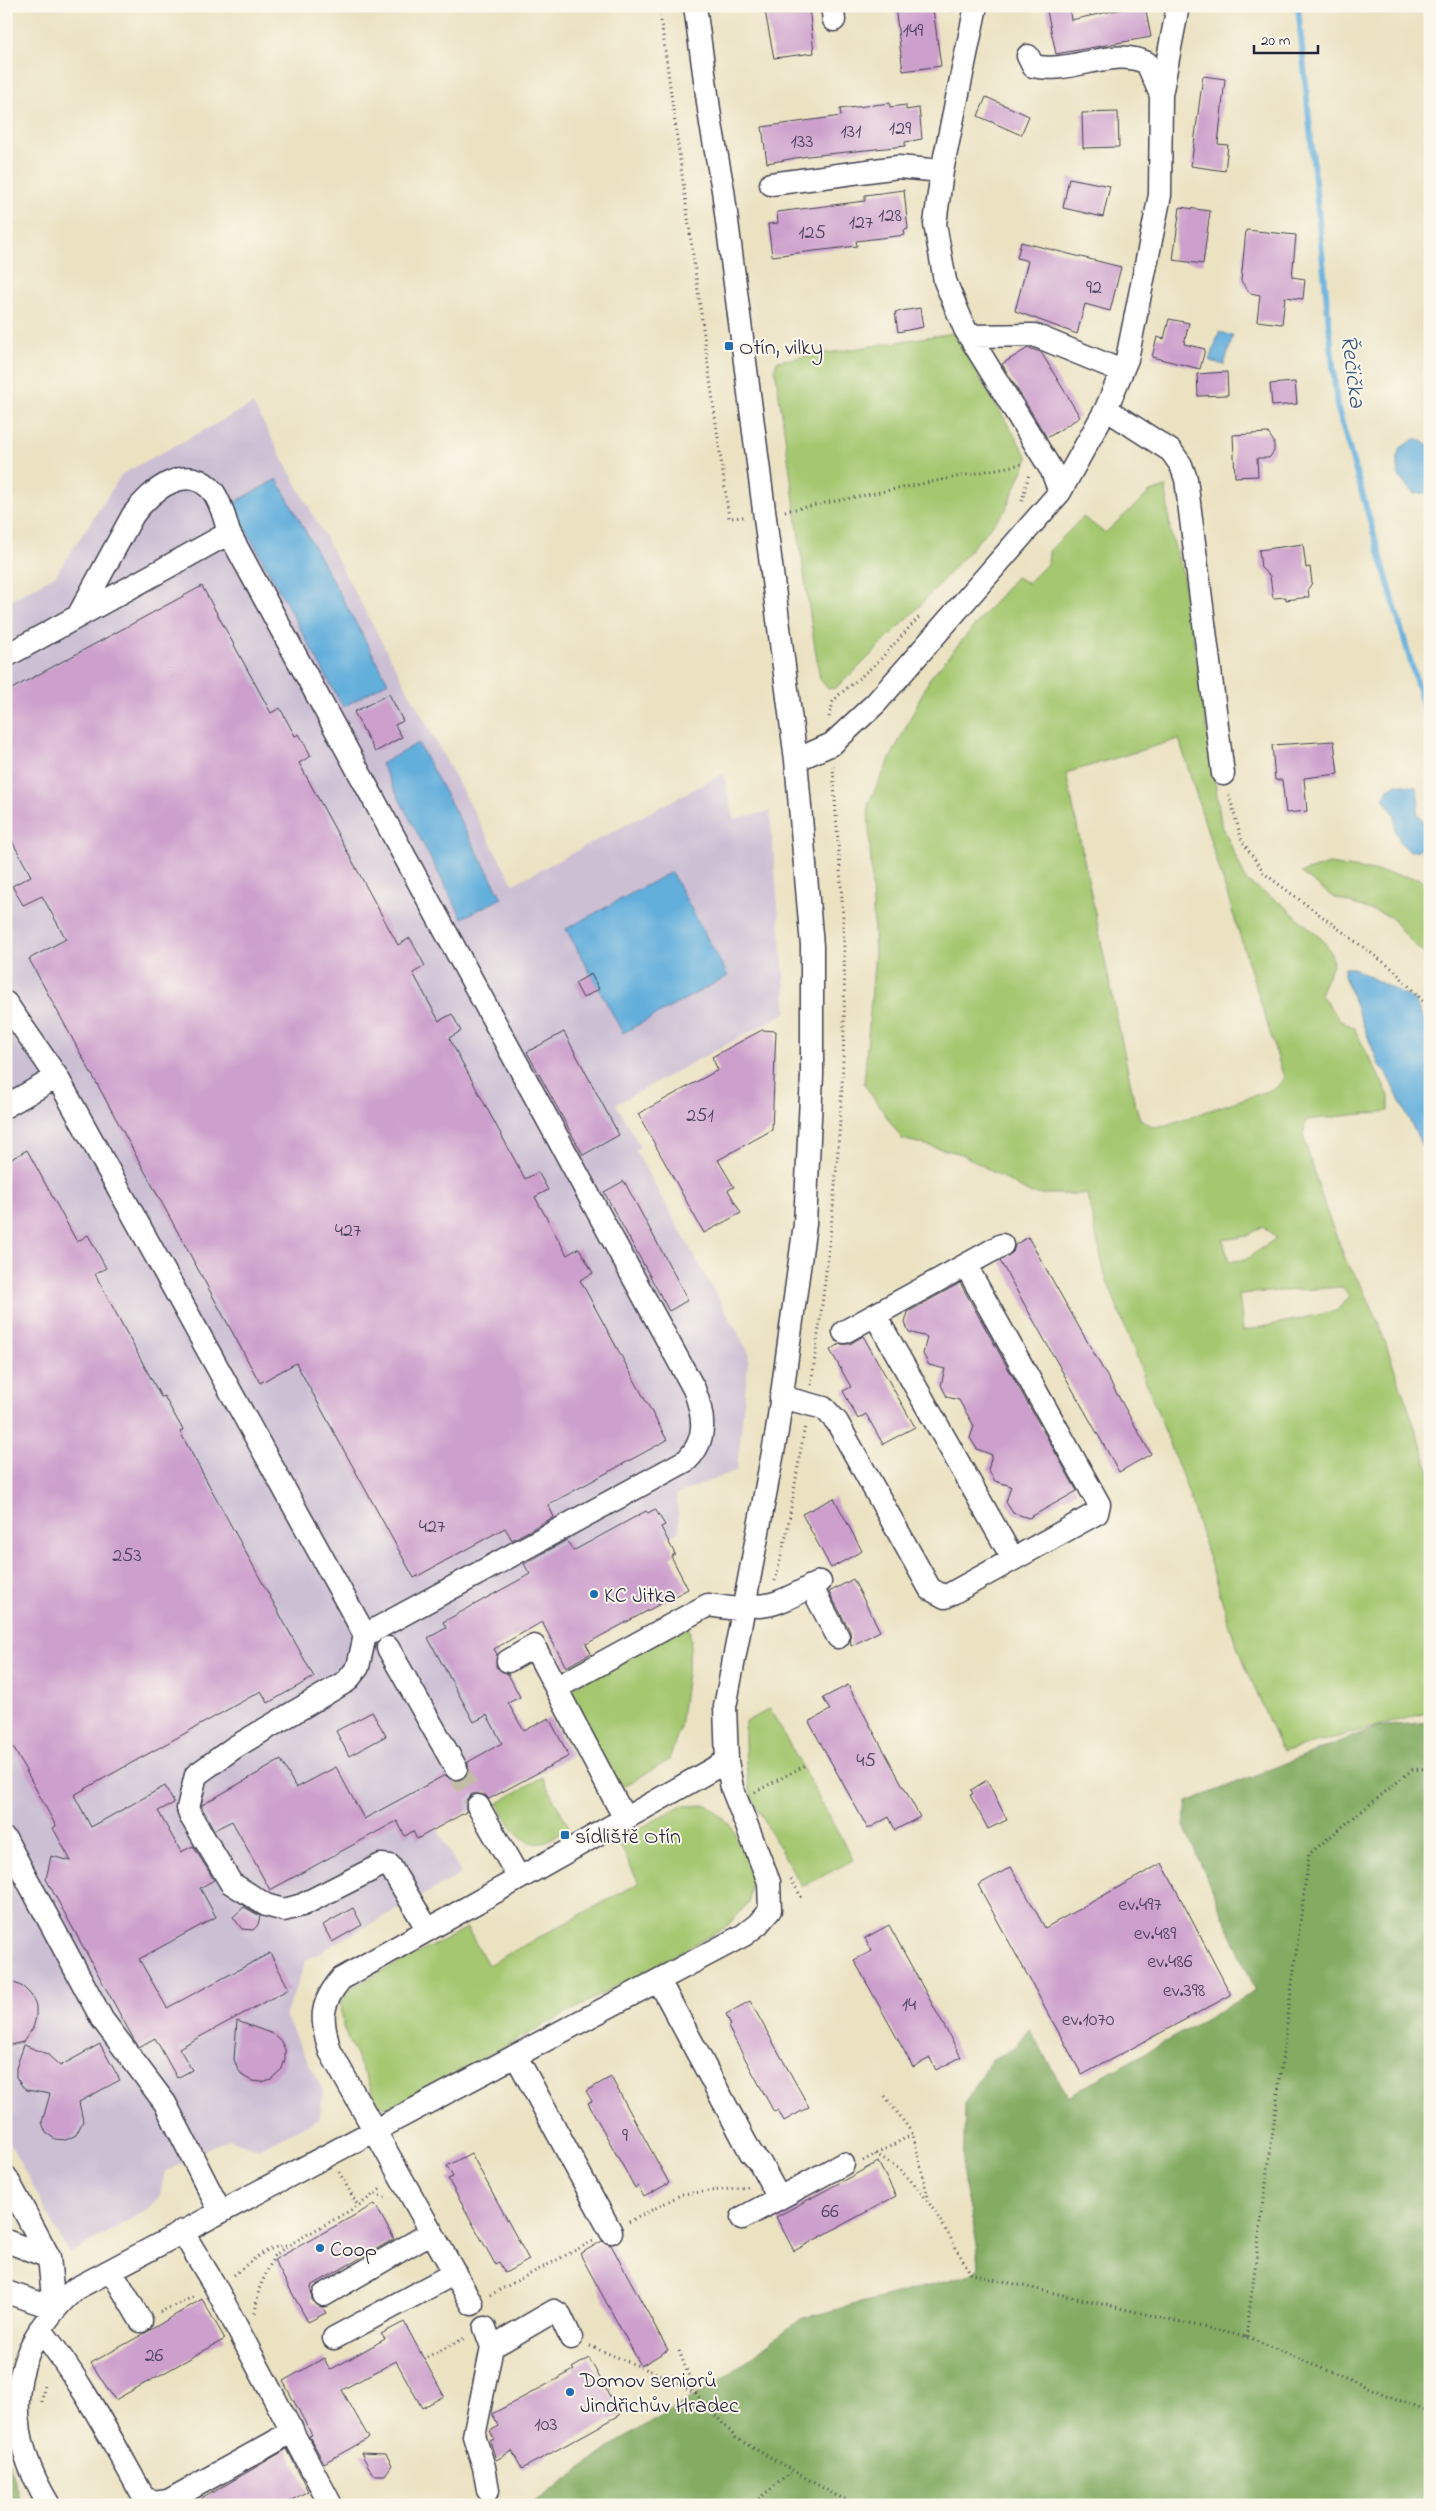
<svg xmlns="http://www.w3.org/2000/svg" width="1436" height="2511" viewBox="0 0 1436 2511" font-family="'Indie Flower',sans-serif">
<rect width="100%" height="100%" fill="#fbf7ec"/>
<filter id="ink" filterUnits="userSpaceOnUse"><feTurbulence type="fractalNoise" baseFrequency=".02" numOctaves="2"/><feDisplacementMap in="SourceGraphic" scale="10" xChannelSelector="R" yChannelSelector="G"/><feConvolveMatrix kernelMatrix="1 2 1 2 8 2 1 2 1" color-interpolation-filters="sRGB"/></filter>
<filter id="wash" filterUnits="userSpaceOnUse"><feTurbulence type="fractalNoise" baseFrequency=".0096" numOctaves="4" result="noise"/><feDisplacementMap in="SourceGraphic" scale="20" xChannelSelector="R" yChannelSelector="G"/><feGaussianBlur stdDeviation="1.12" result="paint"/><feColorMatrix in="noise" values="0 0 0 0 0 0 0 0 0 0 0 0 0 0 0 0 0 1.4 0 .05"/><feComposite in="paint" operator="in"/></filter>
<g filter="url(#wash)">
<rect width="100%" height="100%" fill="#ebe2c2"/>
<path fill="#ccbfd4" d="M 253,404 L 513,884 L 723,774 L 734,819 L 770,811 L 787,1012 L 616,1104 L 640,1147 L 635,1150 L 749,1353 L 737,1470 L 676,1495 L 680,1531 L 663,1540 L 471,1610 L 520,1700 L 510,1705 L 524,1733 L 552,1719 L 572,1756 L 437,1828 L 461,1874 L 306,1960 L 285,2016 L 323,2091 L 320,2118 L 258,2149 L 228,2139 L 165,2172 L 160,2195 L 149,2209 L 69,2254 L 6,2136 L 6,603 L 56,575 L 122,474 Z"/>
<path fill="#a4c770" stroke="#637456" fill-rule="evenodd" d="M 953,333 L 1028,458 L 1005,511 L 916,610 L 855,671 L 835,688 L 828,689 L 820,679 C 803,576 791,472 775,368 L 777,361 Z
M 1166,487 L 1170,531 L 1183,575 L 1198,666 L 1221,823 L 1247,882 L 1283,905 L 1324,941 L 1331,953 L 1333,964 L 1320,994 L 1338,1018 L 1354,1028 L 1389,1096 L 1389,1111 L 1306,1120 L 1303,1135 L 1325,1208 L 1346,1261 L 1363,1288 L 1379,1324 L 1430,1471 L 1430,1712 L 1282,1752 L 1235,1642 L 1186,1486 L 1105,1275 L 1087,1194 L 1031,1194 L 962,1154 L 902,1139 L 864,1084 L 875,952 L 868,804 L 930,678 L 1016,577 L 1028,583 L 1048,563 L 1049,551 L 1083,517 L 1105,533 L 1150,492 ZM 1179,739 L 1284,1078 L 1276,1088 L 1166,1125 L 1153,1127 L 1140,1119 L 1134,1100 L 1066,773 ZM 1263,1226 L 1276,1238 L 1245,1260 L 1229,1261 L 1223,1240 L 1247,1236 ZM 1342,1287 L 1350,1296 L 1336,1311 L 1243,1331 L 1239,1294 Z
M 1329,864 L 1417,878 L 1430,885 L 1430,960 L 1403,933 L 1391,917 L 1333,897 L 1301,873 Z
M 683,1628 L 689,1629 L 691,1641 L 680,1727 L 669,1760 L 621,1788 L 570,1705 L 570,1689 Z
M 770,1709 L 853,1860 L 802,1887 L 752,1799 C 745,1774 745,1748 745,1722 Z
M 542,1777 L 569,1827 C 562,1831 553,1840 546,1842 C 520,1850 508,1820 498,1803 Z
M 707,1805 L 730,1824 L 752,1869 L 749,1902 L 725,1928 L 392,2107 L 383,2107 L 377,2102 L 343,2027 L 341,2002 L 352,1987 L 467,1928 L 488,1965 L 639,1883 L 618,1841 L 680,1806 Z"/>
<path fill="#83ac62" stroke="#52674e" d="M 1430,1722 L 1430,2505 L 530,2505 L 618,2442 L 723,2379 L 800,2319 L 971,2274 L 979,2268 L 977,2244 L 963,2176 L 965,2104 L 991,2060 L 1015,2048 L 1029,2029 L 1068,2096 L 1256,1991 L 1184,1826 L 1187,1802 L 1377,1727 Z
M 6,2454 L 20,2501 L 23,2505 L 6,2505 Z"/>
<path fill="#63afdc" stroke="#42688c" d="M 1219,332 L 1233,336 L 1224,365 L 1210,361 Z
M 1417,438 L 1430,446 L 1430,492 L 1414,494 C 1398,478 1393,471 1400,448 Z
M 277,479 L 388,682 L 343,707 L 232,504 Z
M 418,743 L 502,898 L 462,918 L 381,764 Z
M 1398,784 L 1416,787 L 1419,802 L 1417,813 L 1430,830 L 1429,844 L 1418,850 L 1409,851 L 1401,843 L 1395,830 L 1395,815 L 1383,798 L 1388,789 Z
M 671,872 L 728,976 L 623,1033 L 566,929 Z
M 1344,968 L 1353,968 L 1414,1000 L 1430,1031 L 1430,1162 L 1387,1075 L 1379,1065 L 1344,976 Z"/>
<g fill="none" stroke-linecap="round" stroke-linejoin="round">
<path stroke="#63afdc" stroke-width="6" d="M 1298,6 L 1337,406 L 1430,729"/>
</g>
<g id="blocks">
<path fill="#cc9fcc" d="M 764,6 L 809,6 L 814,53 L 774,58 Z
M 895,6 L 924,6 L 924,10 L 933,9 L 941,66 L 903,71 Z
M 1046,6 L 1069,6 L 1071,20 L 1122,9 L 1122,6 L 1145,6 L 1151,37 L 1056,54 Z
M 1203,76 L 1225,79 L 1218,144 L 1228,145 L 1225,171 L 1191,166 Z
M 986,97 L 1029,116 L 1021,135 L 978,116 Z
M 890,103 L 890,107 L 906,105 L 906,110 L 919,108 L 922,139 L 905,142 L 905,146 L 808,156 L 767,163 L 762,127 L 841,116 L 840,109 Z
M 1118,112 L 1119,147 L 1083,148 L 1082,113 Z
M 1069,178 L 1110,186 L 1103,217 L 1063,208 Z
M 904,190 L 908,229 L 904,230 L 905,235 L 856,241 L 857,246 L 772,256 L 768,224 L 778,223 L 777,212 L 865,201 L 865,195 Z
M 1180,207 L 1210,211 L 1203,264 L 1173,260 Z
M 1246,230 L 1296,235 L 1292,277 L 1305,279 L 1303,299 L 1285,297 L 1282,324 L 1257,321 L 1260,295 L 1250,293 L 1241,281 Z
M 1021,242 L 1121,267 L 1110,311 L 1085,304 L 1077,334 L 1015,311 L 1028,261 L 1017,258 Z
M 920,308 L 923,327 L 898,332 L 895,312 Z
M 1169,319 L 1189,323 L 1184,344 L 1205,349 L 1200,369 L 1152,357 L 1157,337 L 1164,339 Z
M 1028,348 L 1041,352 L 1080,417 L 1047,438 L 1002,364 Z
M 1227,372 L 1228,395 L 1198,396 L 1197,374 Z
M 1295,382 L 1297,404 L 1272,406 L 1270,384 Z
M 1268,433 L 1274,442 L 1274,451 L 1269,458 L 1257,458 L 1258,476 L 1235,477 L 1233,435 Z
M 1303,544 L 1306,568 L 1310,567 L 1312,583 L 1308,589 L 1309,597 L 1286,600 L 1286,597 L 1273,598 L 1270,576 L 1261,568 L 1259,550 Z
M 202,586 L 271,713 L 280,708 L 295,736 L 299,734 L 311,756 L 299,763 L 398,945 L 410,938 L 425,966 L 413,973 L 439,1021 L 452,1014 L 461,1031 L 449,1038 L 525,1179 L 538,1172 L 548,1190 L 535,1197 L 567,1255 L 579,1248 L 593,1273 L 580,1280 L 667,1440 L 548,1505 L 554,1517 L 512,1540 L 505,1528 L 414,1578 L 296,1363 L 260,1383 L 29,959 L 66,939 L 42,896 L 23,905 L 12,886 L 31,876 L 6,830 L 6,692 Z
M 389,694 L 403,721 L 395,725 L 402,737 L 375,752 L 354,712 Z
M 1334,741 L 1338,774 L 1304,778 L 1307,811 L 1286,813 L 1282,780 L 1275,780 L 1272,745 Z
M 591,974 L 599,989 L 583,998 L 575,983 Z
M 762,1030 L 776,1031 L 772,1130 L 718,1160 L 734,1187 L 728,1190 L 741,1213 L 704,1233 L 638,1114 L 718,1070 L 712,1057 Z
M 564,1032 L 619,1135 L 583,1155 L 527,1052 Z
M 27,1150 L 77,1242 L 88,1235 L 106,1268 L 95,1274 L 161,1397 L 164,1396 L 183,1430 L 180,1432 L 314,1677 L 268,1703 L 261,1691 L 74,1795 L 91,1827 L 165,1786 L 174,1803 L 158,1811 L 181,1852 L 193,1846 L 214,1880 L 200,1888 L 216,1917 L 139,1959 L 167,2008 L 270,1953 L 289,1989 L 179,2048 L 192,2070 L 177,2078 L 155,2038 L 139,2047 L 133,2038 L 46,1879 L 51,1856 L 71,1861 L 53,1828 L 56,1826 L 6,1734 L 6,1162 Z
M 624,1181 L 688,1300 L 669,1311 L 604,1192 Z
M 1028,1237 L 1151,1454 L 1119,1472 L 1000,1261 L 1013,1252 L 1015,1245 Z
M 960,1283 L 1077,1491 L 1029,1518 L 1013,1513 L 1006,1502 L 1011,1486 L 995,1481 L 988,1470 L 992,1455 L 977,1449 L 970,1438 L 974,1426 L 964,1409 L 959,1400 L 947,1397 L 941,1385 L 945,1369 L 929,1365 L 923,1354 L 927,1337 L 909,1332 L 905,1323 L 908,1312 Z
M 863,1336 L 915,1427 L 883,1444 L 866,1414 L 858,1419 L 843,1391 L 851,1387 L 830,1350 L 840,1344 L 850,1344 Z
M 834,1498 L 862,1551 L 831,1568 L 802,1514 Z
M 655,1509 L 665,1525 L 661,1527 L 675,1554 L 671,1556 L 688,1589 L 586,1644 L 591,1653 L 566,1667 L 542,1622 L 494,1649 L 497,1654 L 496,1667 L 508,1674 L 520,1697 L 508,1703 L 524,1731 L 549,1718 L 569,1756 L 489,1799 L 484,1794 L 472,1794 L 466,1800 L 466,1812 L 417,1839 L 413,1831 L 405,1836 L 397,1821 L 270,1890 L 232,1821 L 214,1830 L 202,1808 L 202,1805 L 281,1760 L 296,1788 L 336,1767 L 364,1819 L 445,1775 L 455,1781 L 463,1779 L 468,1774 L 468,1762 L 502,1743 L 487,1715 L 474,1722 L 428,1638 L 446,1628 L 443,1622 L 530,1574 L 524,1564 L 567,1540 L 573,1551 L 646,1511 L 648,1513 Z
M 853,1579 L 880,1631 L 851,1646 L 850,1631 L 829,1592 Z
M 848,1685 L 920,1817 L 895,1830 L 889,1817 L 868,1829 L 809,1722 L 830,1710 L 823,1698 Z
M 372,1712 L 386,1736 L 349,1756 L 336,1731 Z
M 987,1780 L 1007,1820 L 988,1829 L 970,1795 L 973,1794 L 971,1790 Z
M 1162,1863 L 1231,1995 L 1082,2075 L 978,1885 L 1011,1867 L 1045,1928 Z
M 244,1907 L 260,1916 L 258,1925 L 253,1930 L 242,1929 L 233,1917 Z
M 353,1908 L 362,1925 L 332,1942 L 323,1925 Z
M 889,1925 L 961,2057 L 936,2070 L 930,2058 L 913,2067 L 854,1960 L 872,1951 L 865,1938 Z
M 6,1979 L 23,1987 L 31,1995 L 36,2006 L 36,2017 L 33,2028 L 23,2042 L 6,2046 Z
M 750,2001 L 809,2107 L 784,2121 L 778,2110 L 774,2112 L 728,2027 L 731,2025 L 726,2014 Z
M 237,2021 L 273,2034 L 280,2040 L 285,2049 L 285,2059 L 282,2069 L 271,2079 L 262,2082 L 252,2081 L 243,2076 L 237,2068 L 234,2059 Z
M 100,2044 L 120,2080 L 79,2102 L 83,2121 L 76,2135 L 66,2140 L 55,2139 L 46,2133 L 42,2122 L 50,2094 L 27,2090 L 22,2086 L 16,2077 L 16,2068 L 24,2045 L 47,2054 L 60,2066 Z
M 611,2077 L 669,2183 L 644,2197 L 638,2186 L 635,2188 L 588,2103 L 592,2101 L 586,2091 Z
M 471,2153 L 529,2260 L 505,2273 L 499,2262 L 495,2264 L 448,2179 L 453,2177 L 447,2166 Z
M 878,2162 L 896,2196 L 794,2251 L 776,2217 Z
M 375,2204 L 394,2239 L 311,2286 L 312,2301 L 323,2308 L 326,2313 L 308,2322 L 274,2260 Z
M 602,2241 L 611,2245 L 668,2350 L 641,2366 L 580,2254 Z
M 202,2299 L 225,2339 L 115,2400 L 91,2363 L 147,2332 Z
M 404,2322 L 444,2396 L 422,2408 L 396,2361 L 342,2390 L 369,2438 L 324,2463 L 309,2436 L 312,2435 L 283,2381 L 324,2358 L 330,2370 L 385,2339 L 381,2334 Z
M 589,2358 L 620,2415 L 522,2469 L 512,2451 L 496,2460 L 490,2441 L 494,2439 L 490,2431 L 499,2426 L 492,2414 L 574,2370 L 572,2368 Z
M 287,2449 L 308,2491 L 283,2505 L 191,2505 Z
M 361,2453 L 386,2454 L 392,2465 L 385,2475 L 373,2475 Z"/>
</g>
</g>
<g filter="url(#ink)">
<use href="#blocks" fill-opacity="0" stroke="#403f4f" stroke-width="1"/>
<g fill="none" stroke-linecap="round" stroke-linejoin="round">
<path stroke="#c3bca7" stroke-width="22" stroke-dasharray="22 11" stroke-linecap="butt" d="M 456,1768 L 478,1806"/>
<defs>
<path id="minor" d="M 832,6 L 834,20
M 976,6 L 942,171 L 935,224 L 945,281 L 965,329 L 1052,471 L 1060,492
M 1028,56 L 1033,66 C 1071,75 1111,46 1147,63 L 1161,95
M 771,184 L 898,167 L 942,171
M 969,336 L 1034,335 L 1122,371
M 1106,409 L 1171,451 L 1181,465 L 1186,479 L 1223,774
M 78,616 L 133,515 C 150,491 189,459 214,493 C 222,505 225,520 229,533
M 6,656 L 229,533 L 694,1389 C 704,1415 708,1439 687,1460 L 365,1635
M 796,760 L 832,744 L 876,703 L 1060,492 L 1106,409 L 1127,359 L 1160,195 L 1161,95 L 1178,6
M 6,1003 L 57,1077 L 365,1635 L 358,1667 L 347,1681 L 235,1747 L 196,1775 L 188,1808 L 190,1815 L 231,1883 L 266,1905 L 284,1910 L 302,1905 L 381,1865 L 390,1866 L 428,1930
M 6,1106 L 57,1077
M 875,1315 L 1013,1559
M 844,1332 L 1002,1245
M 781,1397 L 824,1408 L 837,1422 L 930,1589 L 945,1597 L 1097,1513 L 1099,1504 L 966,1266
M 811,1586 L 838,1637
M 745,1604 C 771,1612 796,1593 820,1582
M 388,1648 L 456,1768
M 508,1661 L 534,1646 L 625,1819
M 556,1688 L 708,1605 L 744,1610
M 478,1806 L 519,1878
M 6,1840 L 102,2019 L 165,2103 L 220,2211
M 657,1981 L 665,1992 L 751,2153 L 760,2163 L 779,2198
M 516,2056 L 611,2232
M 6,2177 L 49,2257 L 54,2308 L 6,2292
M 742,2218 L 843,2164
M 182,2231 L 215,2286 L 331,2505
M 6,2241 L 49,2257
M 111,2270 L 141,2321
M 324,2295 L 432,2232
M 472,2304 L 330,2051 C 321,2020 319,2005 341,1979 L 727,1761
M 485,2328 L 492,2347 L 474,2436 L 484,2467 L 488,2490
M 40,2329 C 81,2380 111,2439 143,2496 L 153,2503 L 168,2501 L 276,2441 L 292,2429
M 334,2338 L 455,2273
M 492,2347 L 554,2311 L 560,2315 L 571,2338
M 49,2505 C 2,2428 6,2351 75,2289 L 744,1935 L 758,1924 L 770,1910 L 769,1882 L 732,1788 L 727,1761 L 725,1707 L 777,1431 L 805,1224 L 812,1075 L 812,946 L 796,760 L 723,190 L 711,124 L 695,6"/>
</defs>
<use href="#minor" stroke="#403f4f" stroke-width="25"/>
<path stroke="#403f4f" stroke-width="3" stroke-dasharray="1 4" stroke-linecap="butt" d="M 659,6 L 729,518 L 744,517
M 950,6 L 951,14
M 1022,501 L 1029,474
M 785,511 L 1022,464
M 829,717 L 833,702 L 839,695 L 877,663 L 919,617
M 1229,795 L 1242,841 L 1265,874 L 1394,970 L 1430,1009
M 811,1385 C 832,1241 847,1096 844,951 C 843,889 836,827 833,765
M 775,1581 L 787,1532 L 805,1425
M 755,1792 L 806,1765
M 791,1879 L 803,1900
M 885,2096 L 913,2134 L 929,2202
M 875,2154 C 923,2177 945,2231 971,2274 L 1246,2337 L 1430,2413
M 863,2161 L 913,2134
M 339,2172 L 358,2206
M 375,2194 L 387,2199
M 629,2222 L 682,2194 L 748,2187
M 234,2275 C 249,2263 266,2246 286,2246
M 490,2295 L 593,2241
M 160,2312 L 195,2296
M 255,2313 L 259,2289 L 274,2256 L 287,2246 L 358,2206 L 382,2188
M 1246,2337 L 1309,1854 L 1412,1770 L 1430,1768
M 590,2346 L 665,2377 L 696,2393
M 679,2351 L 696,2394 L 736,2438 L 837,2496 L 861,2505
M 427,2357 L 467,2337
M 42,2402 L 44,2386
M 751,2505 L 793,2471"/>
<use href="#minor" stroke="#fff" stroke-width="22"/>
</g>
</g>
<g fill="#1f6fb2" stroke="#fbf7ec" stroke-width="2">
<rect x="724" y="341" width="10" height="10" rx="2.5"/>
<circle cx="594" cy="1594" r="5"/>
<rect x="560" y="1830" width="10" height="10" rx="2.5"/>
<circle cx="320" cy="2248" r="5"/>
<circle cx="570" cy="2392" r="5"/>
</g>
<g text-anchor="middle" stroke-width="4" stroke-linejoin="round" paint-order="stroke">
<g font-size="20" fill="#4c415f">
<text x="913" y="36">149</text>
<text x="900" y="134">129</text>
<text x="851" y="137">131</text>
<text x="802" y="147">133</text>
<text x="890" y="221">128</text>
<text x="861" y="228">127</text>
<text x="812" y="238">125</text>
<text x="1094" y="293">92</text>
<text x="700" y="1121">251</text>
<text x="348" y="1236">427</text>
<text x="432" y="1532">427</text>
<text x="127" y="1561">253</text>
<text x="866" y="1766">45</text>
<text x="1140" y="1910">ev.497</text>
<text x="1155" y="1939">ev.489</text>
<text x="1170" y="1967">ev.486</text>
<text x="1184" y="1996">ev.398</text>
<text x="909" y="2010">14</text>
<text x="1088" y="2025">ev.1070</text>
<text x="625" y="2141">9</text>
<text x="830" y="2217">66</text>
<text x="154" y="2361">26</text>
<text x="546" y="2430">103</text>
</g>
<g font-size="22" fill="#22223b" stroke="#fbf7ec" text-anchor="start">
<text x="739" y="354">Otín, vilky</text>
<text x="604" y="1602">KC Jitka</text>
<text x="575" y="1843">sídliště Otín</text>
<text x="330" y="2256">Coop</text>
<text x="580" y="2387">Domov seniorů<tspan x="580" dy="25">Jindřichův Hradec</tspan></text>
</g>
<g font-size="24" font-style="italic" fill="#3c5a7b" stroke="#fbf7ec">
<text transform="translate(1354 371) rotate(83)" y="8">Řečička</text>
</g>
</g>
<rect width="1436" height="2511" fill="none" stroke="#fbf7ec" stroke-width="25"/>
<path d="M1254 45v8h64v-8" fill="none" stroke="#22223b" stroke-width="2.5"/>
<text x="1261" y="45" font-size="15" fill="#22223b" stroke="#fbf7ec" stroke-width="4" paint-order="stroke">20 m</text>
</svg>
